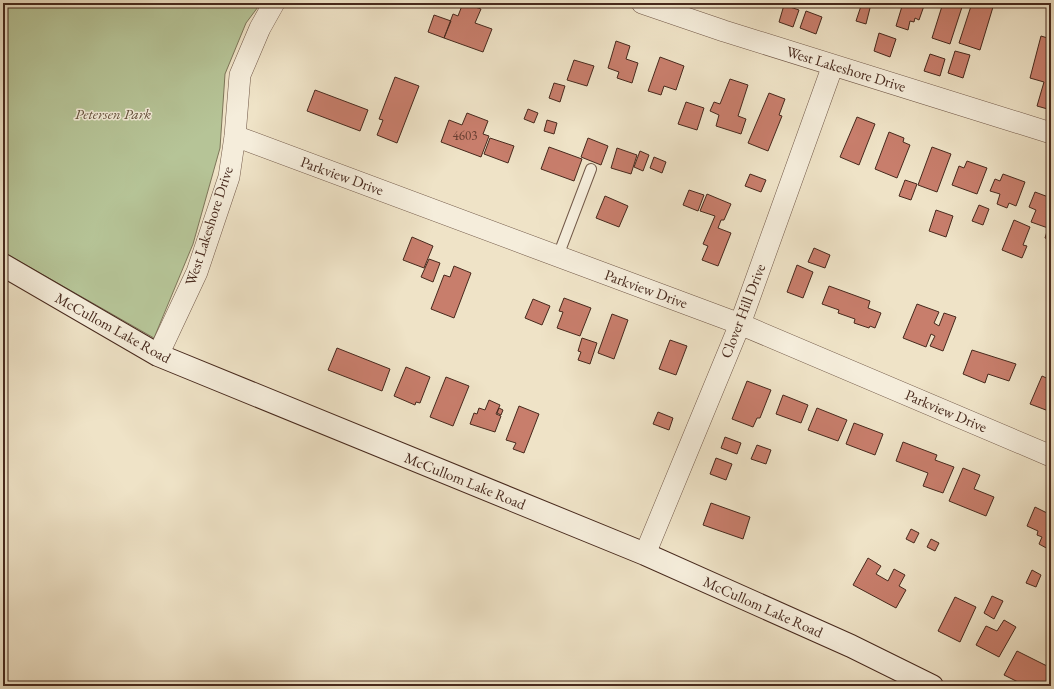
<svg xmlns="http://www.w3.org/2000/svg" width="1054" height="689" viewBox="0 0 1054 689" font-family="'EB Garamond',serif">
<rect width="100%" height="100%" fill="#efe3c7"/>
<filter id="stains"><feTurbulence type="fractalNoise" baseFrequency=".005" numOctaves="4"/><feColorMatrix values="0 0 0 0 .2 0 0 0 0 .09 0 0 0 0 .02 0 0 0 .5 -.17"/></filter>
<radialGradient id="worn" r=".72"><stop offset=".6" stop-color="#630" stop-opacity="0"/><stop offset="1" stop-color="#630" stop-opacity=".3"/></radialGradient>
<path fill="#b6c497" stroke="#7e765a" d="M 3,3 L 261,3 L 246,23 L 225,74 L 220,148 L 193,244 L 154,338 L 3,252 Z"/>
<path fill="#c87e6c" stroke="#47291d" d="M 463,3 L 481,9 L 475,23 L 492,29 L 483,52 L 444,38 L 453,14 L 458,16 Z
M 862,3 L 879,3 L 878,6 L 871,4 L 866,24 L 856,21 Z
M 903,3 L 925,3 L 919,20 L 915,18 L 914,22 L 910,21 L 908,30 L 896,26 Z
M 943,3 L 963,4 L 950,44 L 932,38 Z
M 972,3 L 980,3 L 993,7 L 980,50 L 959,43 Z
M 784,5 L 799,10 L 793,27 L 779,22 Z
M 806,11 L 822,17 L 816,34 L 800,28 Z
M 434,15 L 451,21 L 444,38 L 428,32 Z
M 879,33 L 896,39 L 890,57 L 874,51 Z
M 1041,36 L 1051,39 L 1049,50 L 1051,51 L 1051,110 L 1037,106 L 1044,82 L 1030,78 Z
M 616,41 L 630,46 L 626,59 L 638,63 L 632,83 L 617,78 L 619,72 L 608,68 Z
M 955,51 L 970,55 L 963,78 L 948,73 Z
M 930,54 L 945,59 L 940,76 L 924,71 Z
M 660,57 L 684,66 L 676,90 L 664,86 L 661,95 L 648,91 Z
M 574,60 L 594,66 L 587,86 L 567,80 Z
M 395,77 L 419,86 L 397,143 L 377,135 L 383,120 L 379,119 Z
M 730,79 L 748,85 L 738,116 L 746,119 L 741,134 L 716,126 L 719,115 L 710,111 L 714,102 L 720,104 Z
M 554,83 L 565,86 L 560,102 L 549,98 Z
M 315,90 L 368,110 L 360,131 L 307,111 Z
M 769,93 L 785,99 L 779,115 L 782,116 L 768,151 L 748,143 Z
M 686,102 L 704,108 L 697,130 L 678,124 Z
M 528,109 L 538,113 L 534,123 L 524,119 Z
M 467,113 L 488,121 L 483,134 L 489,136 L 481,157 L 441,142 L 449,120 L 462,125 Z
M 857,117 L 875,124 L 859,165 L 840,157 Z
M 547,120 L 557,123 L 554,134 L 544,131 Z
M 889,132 L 904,138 L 903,142 L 910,145 L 897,178 L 875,169 Z
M 490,138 L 514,146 L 508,163 L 484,154 Z
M 588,138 L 608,146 L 601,165 L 581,157 Z
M 549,147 L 582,159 L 574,181 L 541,169 Z
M 932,147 L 951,154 L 937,192 L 918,185 Z
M 617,148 L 637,155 L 631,174 L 611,168 Z
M 640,151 L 649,155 L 643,171 L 634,167 Z
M 654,157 L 666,162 L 662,173 L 650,168 Z
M 967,161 L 987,168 L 977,194 L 952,185 L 959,166 L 964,168 Z
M 750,174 L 766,180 L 761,192 L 745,186 Z
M 1003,174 L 1025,182 L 1016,206 L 1009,203 L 1007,208 L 997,204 L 1000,194 L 990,191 L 995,179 L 1000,181 Z
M 905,180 L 917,184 L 911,200 L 899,196 Z
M 689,190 L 704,195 L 698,211 L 683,205 Z
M 1035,192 L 1051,198 L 1051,240 L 1045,238 L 1048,228 L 1031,222 L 1036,210 L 1029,207 Z
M 707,194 L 731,204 L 724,220 L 721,220 L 718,228 L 731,233 L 718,266 L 702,260 L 708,246 L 703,244 L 715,216 L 700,211 Z
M 605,196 L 628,206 L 619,227 L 596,218 Z
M 979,205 L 989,209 L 983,225 L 972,221 Z
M 936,210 L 953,216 L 946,237 L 929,231 Z
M 1014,220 L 1030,227 L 1023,245 L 1027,246 L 1022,258 L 1002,250 Z
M 412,237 L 433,246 L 424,268 L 403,260 Z
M 814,248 L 830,255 L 825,268 L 808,262 Z
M 429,259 L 440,263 L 433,282 L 421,277 Z
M 797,265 L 813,272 L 803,298 L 787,292 Z
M 454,266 L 471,273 L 454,318 L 431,309 L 444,275 L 450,277 Z
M 829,286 L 870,301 L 868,308 L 881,313 L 875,328 L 870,326 L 869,328 L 854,323 L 855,319 L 838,313 L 839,310 L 822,304 Z
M 564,298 L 591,308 L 580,336 L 557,328 L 563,312 L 559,311 Z
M 533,299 L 550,306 L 542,325 L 525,318 Z
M 917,304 L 939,312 L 934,323 L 939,326 L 944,313 L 956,317 L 943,351 L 930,346 L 935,336 L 931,334 L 926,347 L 903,338 Z
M 612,314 L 628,320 L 614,359 L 598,353 Z
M 582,338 L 597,343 L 590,364 L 578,360 L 581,352 L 578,351 Z
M 670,340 L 687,346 L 676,375 L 659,369 Z
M 337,348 L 390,369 L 382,391 L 328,370 Z
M 972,350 L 1016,364 L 1009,381 L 988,374 L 985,383 L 963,374 Z
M 406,367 L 430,377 L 420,403 L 416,402 L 415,405 L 394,396 Z
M 1042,376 L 1051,380 L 1051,406 L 1048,405 L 1046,410 L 1030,404 Z
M 446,377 L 469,386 L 453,426 L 430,417 Z
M 747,381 L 771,390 L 760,418 L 757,418 L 753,427 L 732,419 Z
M 783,395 L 808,405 L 801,423 L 776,414 Z
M 489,400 L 500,405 L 496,414 L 501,416 L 495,432 L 470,424 L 474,413 L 477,414 L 479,408 L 485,410 Z
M 519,406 L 539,414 L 524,453 L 513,449 L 516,443 L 506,440 Z
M 499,408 L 503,410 L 501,415 L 497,413 Z
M 817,408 L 847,420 L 838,441 L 808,430 Z
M 658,412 L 673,418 L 669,430 L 653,424 Z
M 854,423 L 883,434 L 875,455 L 846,444 Z
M 725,437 L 741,443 L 737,454 L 721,448 Z
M 903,442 L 937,455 L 935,460 L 954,467 L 943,493 L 923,486 L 928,473 L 896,461 Z
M 757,445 L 771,450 L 766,464 L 751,459 Z
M 716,458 L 732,464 L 726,480 L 710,474 Z
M 963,468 L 980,475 L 974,489 L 994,497 L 986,516 L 949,501 Z
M 711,503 L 750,517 L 743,539 L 703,525 Z
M 1035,507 L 1047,513 L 1049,508 L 1051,509 L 1050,550 L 1039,544 L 1042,537 L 1037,535 L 1038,531 L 1027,526 Z
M 911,529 L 919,533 L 914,543 L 906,539 Z
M 931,539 L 939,543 L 935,551 L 927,547 Z
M 868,558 L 881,566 L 876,574 L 888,581 L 894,569 L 905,575 L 899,586 L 906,590 L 896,608 L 853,585 Z
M 1032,570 L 1041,575 L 1036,587 L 1026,583 Z
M 992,596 L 1003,601 L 994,619 L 984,613 Z
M 955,597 L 976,607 L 960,642 L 938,631 Z
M 1004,620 L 1016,627 L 999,657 L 976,645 L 986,626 L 997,631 Z
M 1017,651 L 1051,668 L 1051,686 L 1026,686 L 1004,675 Z"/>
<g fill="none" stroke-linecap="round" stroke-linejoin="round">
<defs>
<path id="lane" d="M 3,3 L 4,3
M 558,256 L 591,169"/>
<path id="street" d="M 642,3 L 724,31 L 1051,133
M 235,136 L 740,324 L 1051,456
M 158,355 L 197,272 L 229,177 L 235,136 L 240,75 L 260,28 L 274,3
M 645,554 L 740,324 L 833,65"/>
<path id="secondary" d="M 3,265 L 158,355 L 645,554 L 851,646 L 932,686"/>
</defs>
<use href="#lane" stroke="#715848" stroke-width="12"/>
<use href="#street" stroke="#715848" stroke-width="22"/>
<use href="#secondary" stroke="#47291d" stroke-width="24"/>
<use href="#lane" stroke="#f5eddb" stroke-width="10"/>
<use href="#street" stroke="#f5eddb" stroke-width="21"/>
<use href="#secondary" stroke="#f5eddb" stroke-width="22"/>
</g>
<g text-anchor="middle" stroke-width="3" stroke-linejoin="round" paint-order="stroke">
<g font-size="13" fill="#673e31">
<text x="465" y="140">4603</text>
</g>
<g font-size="15" fill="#47291d" stroke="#f5eddb">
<text transform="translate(846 69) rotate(17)" y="5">West Lakeshore Drive</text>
<text transform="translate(342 176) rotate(20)" y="5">Parkview Drive</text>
<text transform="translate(209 226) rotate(-72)" y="5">West Lakeshore Drive</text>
<text transform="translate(646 289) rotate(20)" y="5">Parkview Drive</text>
<text transform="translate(743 311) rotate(-69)" y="5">Clover Hill Drive</text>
<text transform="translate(113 328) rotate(29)" y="5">McCullom Lake Road</text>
<text transform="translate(946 411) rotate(23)" y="5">Parkview Drive</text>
<text transform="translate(465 481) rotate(22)" y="5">McCullom Lake Road</text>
<text transform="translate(763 607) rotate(24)" y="5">McCullom Lake Road</text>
</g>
<g font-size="15" font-style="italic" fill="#63503c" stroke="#f5eddb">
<text x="113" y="119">Petersen Park</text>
</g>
</g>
<rect width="1054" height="689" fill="none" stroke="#efe3c7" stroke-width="16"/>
<rect x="4" y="4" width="1046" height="681" fill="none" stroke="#47291d" stroke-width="2"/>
<rect x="8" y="8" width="1038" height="673" fill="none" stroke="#47291d"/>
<rect width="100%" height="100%" filter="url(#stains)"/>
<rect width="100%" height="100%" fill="url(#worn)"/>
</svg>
